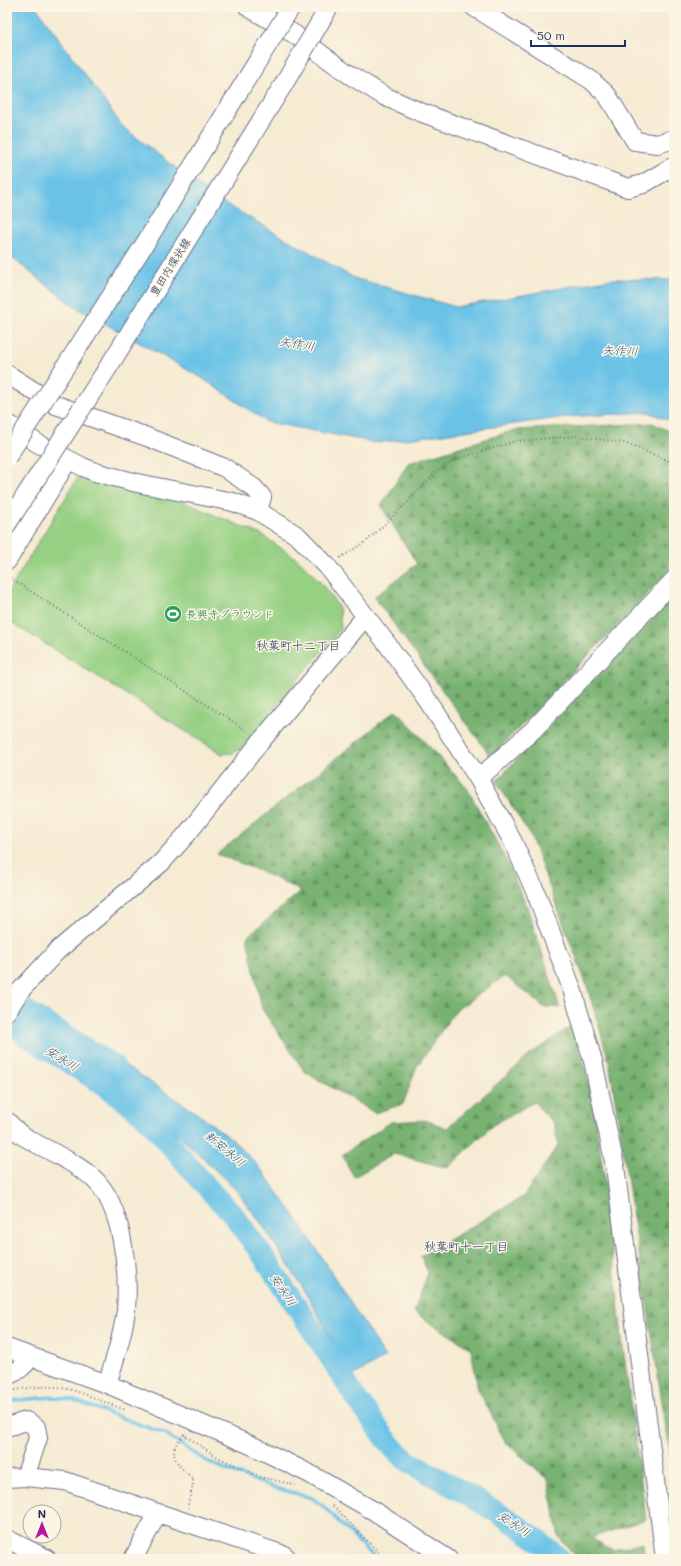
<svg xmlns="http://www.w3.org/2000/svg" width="681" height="1566" viewBox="0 0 681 1566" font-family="Mali,'Klee One',sans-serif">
<defs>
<pattern id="forest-firs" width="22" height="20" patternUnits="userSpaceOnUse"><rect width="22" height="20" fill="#78b271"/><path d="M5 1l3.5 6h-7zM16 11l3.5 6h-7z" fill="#629160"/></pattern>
</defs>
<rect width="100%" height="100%" fill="#fcf5e5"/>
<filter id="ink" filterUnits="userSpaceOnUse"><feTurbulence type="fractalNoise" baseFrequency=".025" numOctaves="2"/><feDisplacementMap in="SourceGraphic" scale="8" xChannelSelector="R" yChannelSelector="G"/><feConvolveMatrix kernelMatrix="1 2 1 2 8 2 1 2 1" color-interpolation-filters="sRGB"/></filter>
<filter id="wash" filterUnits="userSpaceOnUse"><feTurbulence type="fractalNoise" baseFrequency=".012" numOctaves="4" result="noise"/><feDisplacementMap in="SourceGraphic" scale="16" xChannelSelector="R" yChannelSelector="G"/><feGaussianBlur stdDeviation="0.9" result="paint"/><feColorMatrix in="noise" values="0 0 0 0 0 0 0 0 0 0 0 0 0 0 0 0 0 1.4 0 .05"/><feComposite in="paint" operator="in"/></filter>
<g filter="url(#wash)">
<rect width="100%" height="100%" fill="#f6ebd3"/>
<path fill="#96d083" stroke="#588070" d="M 83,469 L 172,497 L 262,535 L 300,561 L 322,584 L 339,608 L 341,628 L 241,748 L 233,753 L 222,754 L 7,620 L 7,594 Z"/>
<path fill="url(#forest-firs)" stroke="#4a7068" d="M 652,423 L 674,433 L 674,566 L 491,757 L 374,597 L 417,564 L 381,506 L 408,463 L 515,430 Z
M 674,596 L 674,1479 L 609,1061 L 587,986 L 530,835 L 496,781 Z
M 396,710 L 467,788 L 502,852 L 527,907 L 560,1008 L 544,1007 L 505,976 L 456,1010 L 417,1066 L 403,1104 L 375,1113 L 305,1072 L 262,1009 L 247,937 L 301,891 L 262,872 L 217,854 Z
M 574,1024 L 590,1089 L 604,1175 L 623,1347 L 646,1519 L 591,1538 L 613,1550 L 643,1543 L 645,1556 L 640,1559 L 578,1559 L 559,1537 L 548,1479 L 506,1443 L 478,1389 L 471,1349 L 414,1312 L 428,1273 L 421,1256 L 524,1196 L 558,1145 L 554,1124 L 534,1102 L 493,1125 L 448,1168 L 394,1154 L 354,1177 L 342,1155 L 391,1122 L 425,1120 L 447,1128 L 531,1054 Z"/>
<path fill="#6ac3e7" stroke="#4279a2" d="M 7,7 L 36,7 L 123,127 L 212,196 L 354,278 L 456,307 L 612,279 L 674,280 L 674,422 L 648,412 L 566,417 L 377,443 L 267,422 L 202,378 L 72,305 L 7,254 Z
M 86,1039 L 198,1114 L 233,1140 L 260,1168 L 299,1222 L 385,1357 L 353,1376 L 341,1356 L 303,1288 L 261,1223 L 236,1190 L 199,1154 L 157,1117 L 95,1072 Z"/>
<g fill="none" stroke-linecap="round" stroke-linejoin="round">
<path stroke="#6ac3e7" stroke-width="3.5" d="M 7,1401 L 53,1397 L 73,1400 L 163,1433 L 205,1460 L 229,1471 L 269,1486 L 312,1498 L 323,1506 L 376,1559"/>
<path stroke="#6ac3e7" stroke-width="22" d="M 7,999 L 114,1066
M 7,1017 L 29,1038 L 106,1086 L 146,1117 L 214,1195 L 231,1212 L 264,1257 L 330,1357 L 355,1397 L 393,1448 L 406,1460 C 458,1491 515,1517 560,1559"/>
</g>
</g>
<g filter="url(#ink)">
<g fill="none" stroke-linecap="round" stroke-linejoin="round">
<defs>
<path id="minor" d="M 248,7 L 294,34 L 347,73 L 384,96 L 420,112 L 628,188 L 643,184 L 674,166
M 474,7 L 591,80 L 607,95 L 635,141 L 657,144 L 674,139
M 7,374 L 56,405 L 147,437 L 225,468 L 254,488 L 262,497 L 258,511
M 7,423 L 37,443 L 83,467 L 95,472 L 137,483 L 233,502 L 258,511 L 298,536 L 327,566 L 388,645 L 429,702 L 478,778 L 513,842 L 536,893 L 572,989 L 593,1061 L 615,1166 L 665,1559
M 7,561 L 68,460
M 478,778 L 494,765 L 533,730 L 674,580
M 7,1011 L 20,991 L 57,951 L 161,863 L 187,834 L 261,741 L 365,617
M 7,1121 C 12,1126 17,1132 23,1136 C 46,1150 72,1160 93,1178 C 123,1205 129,1271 126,1310 C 123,1335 115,1360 107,1384
M 7,1348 L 107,1384 L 253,1446 L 308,1473 L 374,1511 L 448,1559
M 7,1376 C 18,1372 24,1366 31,1357
M 7,1427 L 26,1421 L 36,1427 L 38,1438 L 25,1477
M 7,1478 L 25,1477 L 65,1481 L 158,1513
M 7,1539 L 47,1559
M 133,1559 L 158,1513 L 284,1555 L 288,1559"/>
</defs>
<use href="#minor" stroke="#687187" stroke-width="20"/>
<path stroke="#687187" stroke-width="2" stroke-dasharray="1 3" stroke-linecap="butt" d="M 340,558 L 367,541 L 408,502 L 436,472 L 454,460 L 516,441 L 576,436 L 625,443 L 674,463
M 7,576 L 249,732
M 15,1390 C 28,1388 42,1386 55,1387 C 80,1389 103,1403 126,1410
M 183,1434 L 217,1457 L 260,1477 L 295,1485
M 185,1435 C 163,1452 178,1465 193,1479 C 194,1488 188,1497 188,1508
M 333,1506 L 385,1559"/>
<use href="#minor" stroke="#fff" stroke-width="18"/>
<defs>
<path id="minor-bridge" d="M 7,457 L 146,242 L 291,7
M 7,524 L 109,366 L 285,82 L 329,7"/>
</defs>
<use href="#minor-bridge" stroke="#687187" stroke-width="20" stroke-linecap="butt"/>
<use href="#minor-bridge" stroke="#fff" stroke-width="18"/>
</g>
</g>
<defs>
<symbol id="stadium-disc" viewBox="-11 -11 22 22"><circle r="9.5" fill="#2e9e5b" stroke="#fcf5e5"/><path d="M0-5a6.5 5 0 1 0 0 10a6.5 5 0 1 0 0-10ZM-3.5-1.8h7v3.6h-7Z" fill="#fff"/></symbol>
</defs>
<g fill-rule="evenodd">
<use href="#stadium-disc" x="163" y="604" width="20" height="20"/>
</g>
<g text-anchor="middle" stroke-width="3" stroke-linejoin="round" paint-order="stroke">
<g font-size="11" fill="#1b2f5e" stroke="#fcf5e5">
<text transform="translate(170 267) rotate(-58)" y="4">豊田内環状線</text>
</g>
<g font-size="11" fill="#27864d" stroke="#fcf5e5" text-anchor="start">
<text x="186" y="618">長興寺グラウンド</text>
</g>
<g font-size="12" font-style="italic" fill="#2f5480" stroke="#fcf5e5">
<text transform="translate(297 344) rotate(9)" y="4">矢作川</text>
<text transform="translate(620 351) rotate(3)" y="4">矢作川</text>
<text transform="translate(62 1059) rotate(32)" y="4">安永川</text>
<text transform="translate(225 1149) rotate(40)" y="4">新安永川</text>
<text transform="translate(283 1290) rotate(56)" y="4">安永川</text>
<text transform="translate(514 1524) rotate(33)" y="4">安永川</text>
</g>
<g font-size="12" fill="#1b2f5e" stroke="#fcf5e5">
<text x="298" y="650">秋葉町十二丁目</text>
<text x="466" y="1251">秋葉町十一丁目</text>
</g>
</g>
<rect width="681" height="1566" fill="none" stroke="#fcf5e5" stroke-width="24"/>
<g transform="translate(42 1524)"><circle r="19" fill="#fcf5e5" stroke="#a2a6af"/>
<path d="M0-3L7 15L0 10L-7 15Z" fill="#b5179e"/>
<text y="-6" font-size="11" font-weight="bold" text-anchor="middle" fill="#1b2f5e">N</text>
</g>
<path d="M531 40v6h94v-6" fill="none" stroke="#1b2f5e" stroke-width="2"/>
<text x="537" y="40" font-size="12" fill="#1b2f5e" stroke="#fcf5e5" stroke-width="3" paint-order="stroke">50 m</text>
</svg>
